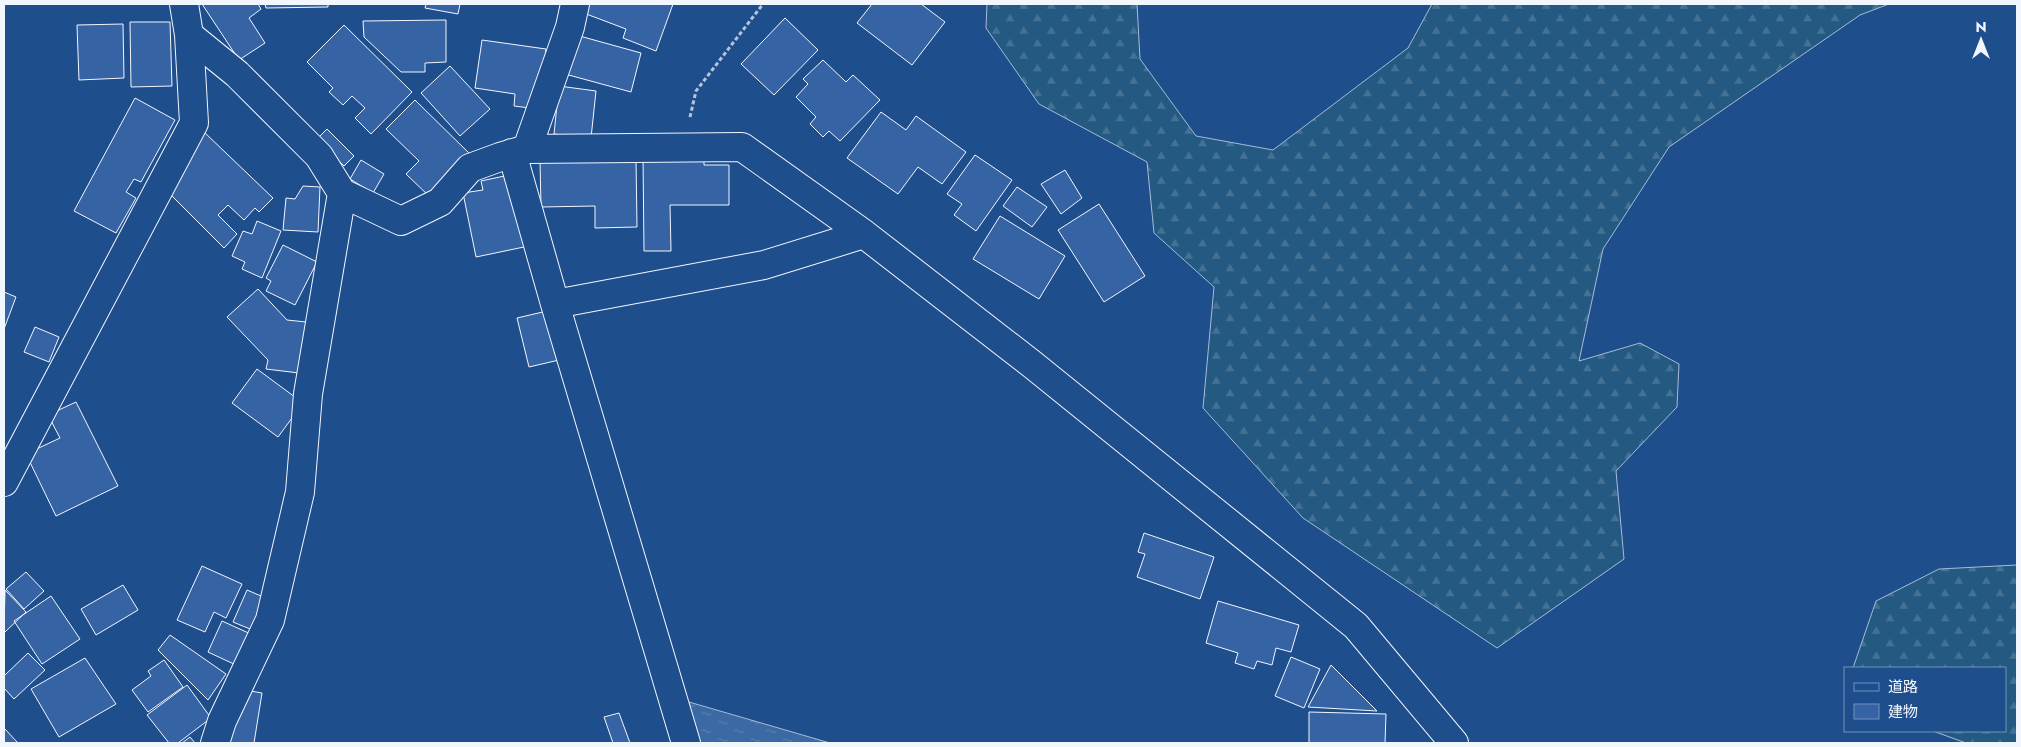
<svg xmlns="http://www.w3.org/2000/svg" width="2021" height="747" viewBox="0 0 2021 747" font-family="Jost,'Noto Sans JP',sans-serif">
<defs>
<pattern id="forest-firs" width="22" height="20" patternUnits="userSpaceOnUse" patternTransform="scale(1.25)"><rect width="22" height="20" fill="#245a82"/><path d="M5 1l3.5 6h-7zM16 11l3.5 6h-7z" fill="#447295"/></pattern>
<pattern id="water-ripples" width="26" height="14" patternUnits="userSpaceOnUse" patternTransform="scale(1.25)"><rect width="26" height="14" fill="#3b69a3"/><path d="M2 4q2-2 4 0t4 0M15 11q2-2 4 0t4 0" fill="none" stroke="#587fb1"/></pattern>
</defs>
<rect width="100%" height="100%" fill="#1f4e8c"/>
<path fill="url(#forest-firs)" stroke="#a8bbd7" d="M 987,4 L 1137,4 L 1140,59 L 1196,136 L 1273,150 L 1408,48 L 1432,4 L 1889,4 L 1860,15 L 1669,147 L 1603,249 L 1579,361 L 1640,343 L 1679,364 L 1677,407 L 1616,471 L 1624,559 L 1497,648 L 1303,518 L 1203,408 L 1214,287 L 1154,233 L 1147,162 L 1039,104 L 986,28 Z
M 2017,565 L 2017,743 L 1966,743 L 1933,731 L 2005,731 L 2005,668 L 1853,668 L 1876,601 L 1939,569 Z"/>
<path fill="url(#water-ripples)" stroke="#a8bbd7" d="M 689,702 L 830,743 L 697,743 L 690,729 Z"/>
<path fill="#3563a3" stroke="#f2f6ff" d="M 202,4 L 258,4 L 261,9 L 249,18 L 265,43 L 239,60 Z
M 265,4 L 328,4 L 328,7 L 266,8 Z
M 426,4 L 460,4 L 458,14 L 425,8 Z
M 584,4 L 673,4 L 656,51 L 623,38 L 626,29 L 581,12 Z
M 872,4 L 921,4 L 945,22 L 912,65 L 857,23 Z
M 785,18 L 818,50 L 774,95 L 741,64 Z
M 446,20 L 446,62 L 425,63 L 425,72 L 401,72 L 364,37 L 363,21 Z
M 130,22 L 170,22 L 172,86 L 131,87 Z
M 123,24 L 124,78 L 79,80 L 77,25 Z
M 344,25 L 412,92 L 371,134 L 355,118 L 365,108 L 352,96 L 343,105 L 329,92 L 333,88 L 307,62 Z
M 576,35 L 641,53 L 631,92 L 565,74 Z
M 482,40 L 546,49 L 538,109 L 514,106 L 515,94 L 475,88 Z
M 823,60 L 846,82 L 853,75 L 880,100 L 840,141 L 829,131 L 823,137 L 810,124 L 816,117 L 796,97 L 808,84 L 803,79 Z
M 450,66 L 490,109 L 460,136 L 421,93 Z
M 559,86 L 596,91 L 591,138 L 554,134 Z
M 135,98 L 175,120 L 141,182 L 134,179 L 126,192 L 136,198 L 116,233 L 74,211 Z
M 415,100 L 472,156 L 431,198 L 406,174 L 419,161 L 386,129 Z
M 881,112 L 906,130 L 916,116 L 966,152 L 942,184 L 918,167 L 898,194 L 847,158 Z
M 327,129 L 354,156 L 344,166 L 317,139 Z
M 203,131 L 273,198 L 259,212 L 255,208 L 244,220 L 228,205 L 218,215 L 237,234 L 224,248 L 168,192 Z
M 975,155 L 1012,180 L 976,231 L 954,215 L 962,204 L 947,194 Z
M 704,156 L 704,165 L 729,165 L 729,205 L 670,205 L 671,251 L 644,251 L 643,157 Z
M 636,159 L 637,227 L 595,228 L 595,206 L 541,207 L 540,161 Z
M 361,160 L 384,174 L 373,193 L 350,179 Z
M 1065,170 L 1082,198 L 1061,214 L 1041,184 Z
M 509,175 L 524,247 L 476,257 L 463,193 L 483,190 L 481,181 Z
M 303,186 L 320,187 L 318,232 L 283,230 L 286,198 L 295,199 Z
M 1017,187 L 1047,207 L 1032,227 L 1003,206 Z
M 1099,204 L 1145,276 L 1104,302 L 1058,230 Z
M 1000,216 L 1065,256 L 1039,299 L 973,259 Z
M 257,221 L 281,231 L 262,278 L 242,269 L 245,262 L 232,256 L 243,231 L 252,234 Z
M 283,245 L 317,262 L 295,305 L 266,291 L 271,281 L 266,278 Z
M 258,289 L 287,320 L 306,322 L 299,373 L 266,369 L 268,360 L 227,317 Z
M 4,292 L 16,297 L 4,329 Z
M 547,311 L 559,360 L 529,367 L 517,318 Z
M 35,327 L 59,337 L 49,362 L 24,352 Z
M 257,369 L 303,403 L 278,437 L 232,403 Z
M 76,402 L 118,486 L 56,516 L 26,454 L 60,438 L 48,415 Z
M 1144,533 L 1214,557 L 1200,599 L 1137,577 L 1145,554 L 1138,552 Z
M 202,566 L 242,584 L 226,618 L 214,612 L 205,632 L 177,620 Z
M 26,572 L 44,591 L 24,609 L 6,589 Z
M 123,585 L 138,610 L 96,635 L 81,609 Z
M 5,590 L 26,612 L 5,632 L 4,631 Z
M 247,590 L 268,599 L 255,631 L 233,622 Z
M 51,596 L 80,639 L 42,664 L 14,621 Z
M 1218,601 L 1299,625 L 1291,652 L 1276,648 L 1272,665 L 1257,661 L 1254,669 L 1235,663 L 1238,653 L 1206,643 Z
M 222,621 L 253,635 L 238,666 L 208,652 Z
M 170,635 L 226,674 L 208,700 L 158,650 Z
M 28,653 L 45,670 L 14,699 L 4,688 L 4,676 Z
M 1291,657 L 1320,669 L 1304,708 L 1275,696 Z
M 85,658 L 116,704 L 59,737 L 31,689 Z
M 164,660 L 183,687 L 148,712 L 132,690 L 151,676 L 148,671 Z
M 1331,665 L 1377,711 L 1308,707 Z
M 187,685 L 211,718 L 178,743 L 169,743 L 147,715 Z
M 245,690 L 262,693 L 254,743 L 226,743 L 231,712 L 242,713 Z
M 1309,712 L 1386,714 L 1385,743 L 1309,743 Z
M 619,713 L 630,743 L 613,743 L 604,717 Z
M 4,728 L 18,743 L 4,743 Z
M 190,737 L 195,743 L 182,743 Z"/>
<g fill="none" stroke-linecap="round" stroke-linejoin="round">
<defs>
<path id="minor" d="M 189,35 L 237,74 L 319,156 L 342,193
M 527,149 L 570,27 L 575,4
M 512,153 L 555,304 L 686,743
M 555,304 L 764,265 L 864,234
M 4,482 L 194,123 L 189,35 L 184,4
M 215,743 L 222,721 L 270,620 L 300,492 L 308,394 L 342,193 L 401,221 L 440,202 L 470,168 L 500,157 L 527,149 L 742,147 L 864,234 L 1033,365 L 1356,626 L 1454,743"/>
</defs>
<use href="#minor" stroke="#f2f6ff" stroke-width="30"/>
<path stroke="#b3c4dc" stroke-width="3" stroke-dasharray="4 2.5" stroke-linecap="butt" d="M 690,117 L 696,91 L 763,4"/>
<use href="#minor" stroke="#1f4e8c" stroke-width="28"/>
</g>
<rect width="2021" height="747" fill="none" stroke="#f2f6ff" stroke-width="10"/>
<rect x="1844" y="667" width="162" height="65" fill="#1f4e8c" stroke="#7391ba"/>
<rect x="1854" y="683" width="25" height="8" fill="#1f4e8c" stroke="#7391ba"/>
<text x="1888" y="692" font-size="15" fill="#f2f6ff">道路</text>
<rect x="1854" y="704" width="25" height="15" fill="#3563a3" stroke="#7391ba"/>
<text x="1888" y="717" font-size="15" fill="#f2f6ff">建物</text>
<g transform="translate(1981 40)" stroke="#1f4e8c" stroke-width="4" paint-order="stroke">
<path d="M0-4L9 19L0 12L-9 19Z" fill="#f2f6ff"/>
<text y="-8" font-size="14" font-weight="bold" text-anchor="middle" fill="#f2f6ff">N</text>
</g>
</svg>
